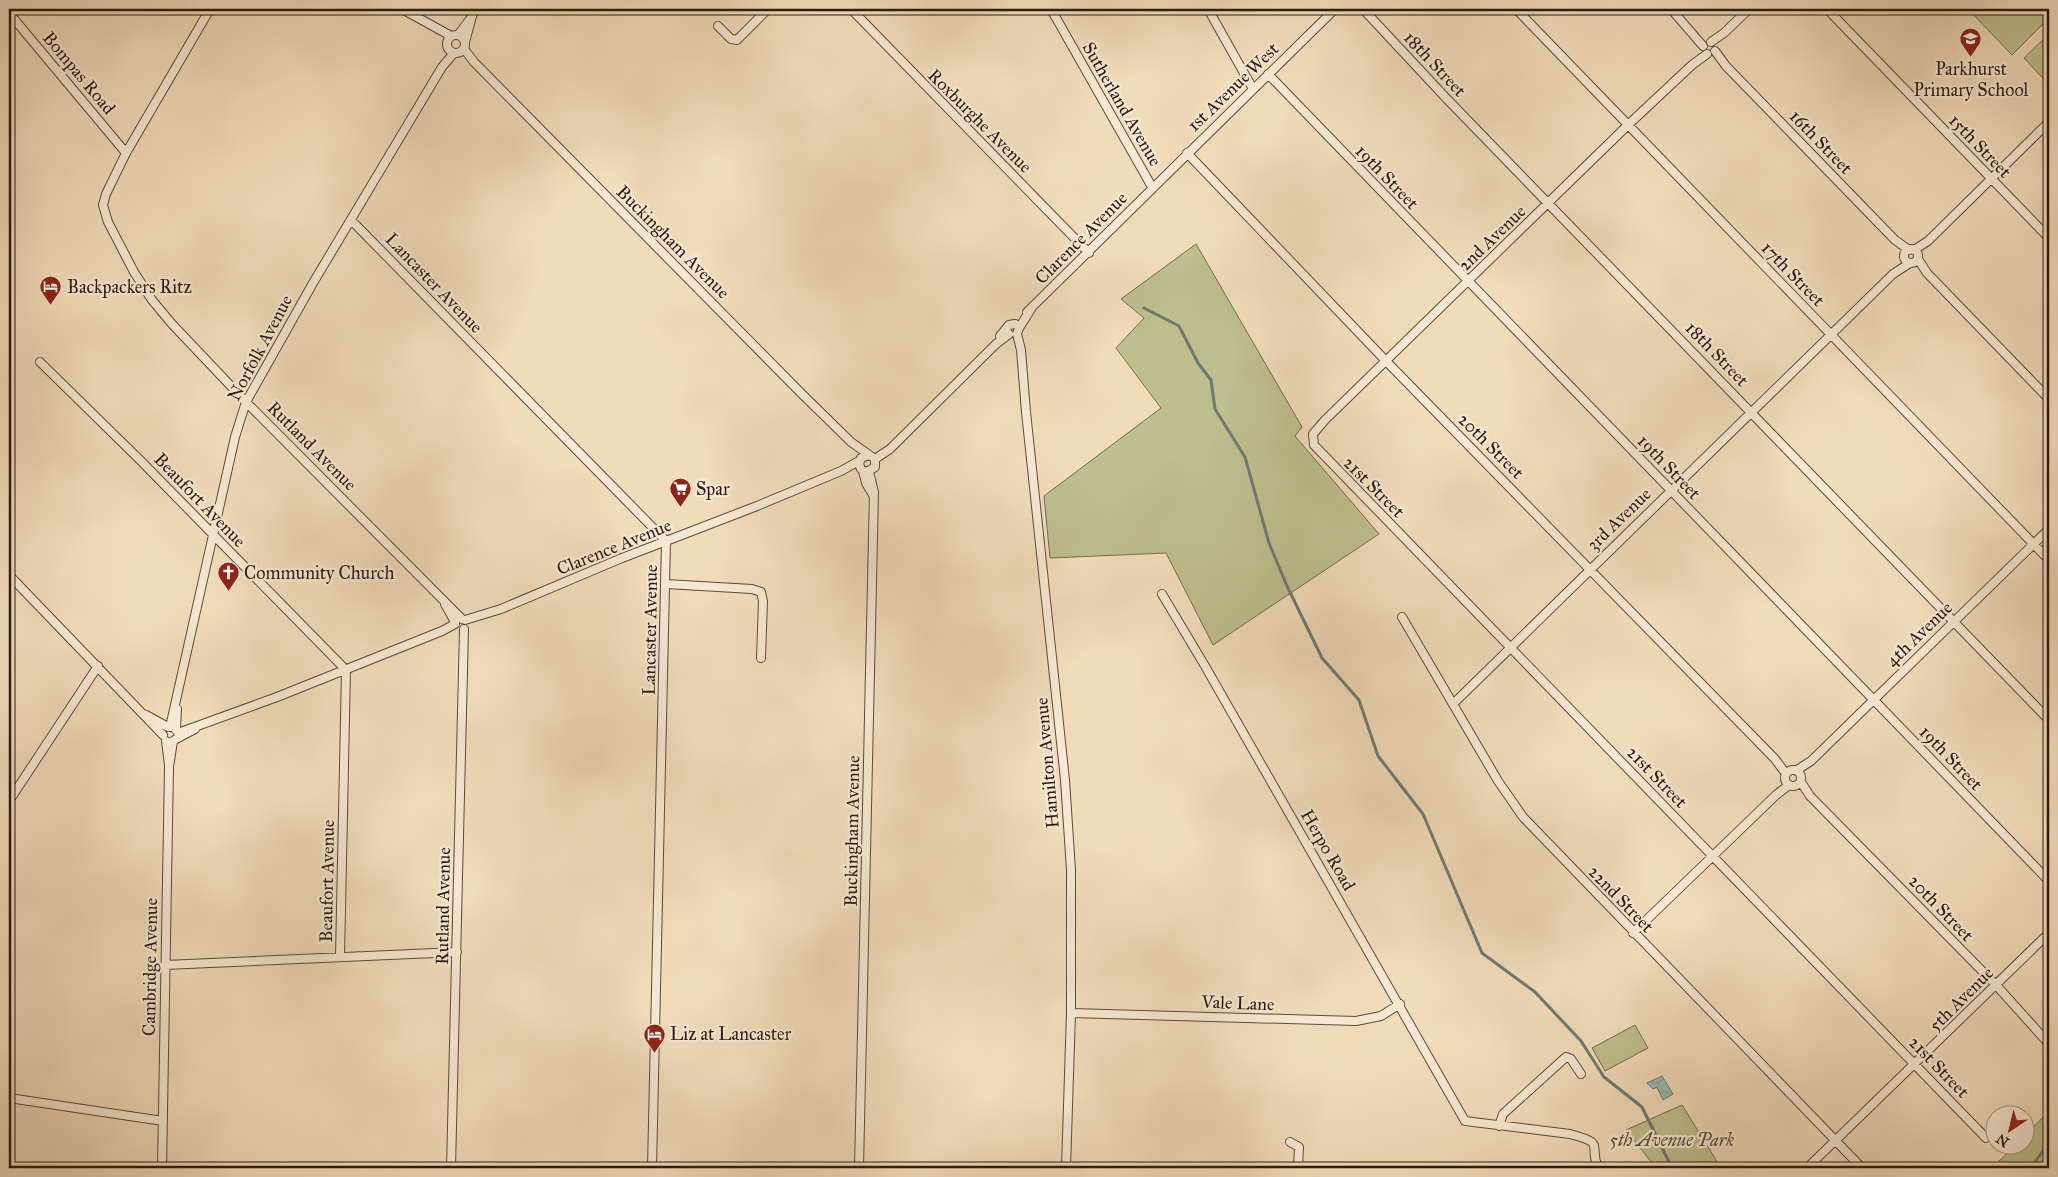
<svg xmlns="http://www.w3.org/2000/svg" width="2058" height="1177" viewBox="0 0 2058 1177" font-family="'IM FELL Great Primer',serif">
<defs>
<pattern id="water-waves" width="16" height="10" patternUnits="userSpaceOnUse" patternTransform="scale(1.25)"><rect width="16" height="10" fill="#9bbbb3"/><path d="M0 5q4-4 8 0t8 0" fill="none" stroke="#86a099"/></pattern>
</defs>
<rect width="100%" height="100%" fill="#f1dcba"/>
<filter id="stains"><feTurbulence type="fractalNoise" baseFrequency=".004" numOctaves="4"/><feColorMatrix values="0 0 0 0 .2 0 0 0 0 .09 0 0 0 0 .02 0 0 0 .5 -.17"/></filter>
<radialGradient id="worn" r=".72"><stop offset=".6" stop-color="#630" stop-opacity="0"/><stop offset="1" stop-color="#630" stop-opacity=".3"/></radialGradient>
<path fill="#bdbf8d" stroke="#736c50" d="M 1968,9 L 2049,9 L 2049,18 L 2012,55 Z
M 2049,34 L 2049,85 L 2024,58 Z
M 1196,244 L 1302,427 L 1295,436 L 1379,534 L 1213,645 L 1166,553 L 1050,558 L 1044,496 L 1161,408 L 1116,348 L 1144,318 L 1121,299 Z
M 1635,1025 L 1648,1048 L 1605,1071 L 1592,1048 Z
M 1682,1105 L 1721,1168 L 1656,1168 L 1626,1130 Z
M 2049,1111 L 2049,1168 L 1992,1168 L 2016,1145 L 2026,1144 L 2026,1135 Z"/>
<path fill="url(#water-waves)" stroke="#6d7b73" d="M 1662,1076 L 1673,1094 L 1663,1100 L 1657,1087 L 1653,1089 L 1647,1083 Z"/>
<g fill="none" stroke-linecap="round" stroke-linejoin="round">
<path stroke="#6d7b73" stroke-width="3" d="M 1144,308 L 1179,326 L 1198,363 L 1211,380 L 1215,409 L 1245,457 L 1269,543 L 1287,586 L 1322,658 L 1359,700 L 1378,756 L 1423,814 L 1482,953 L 1535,992 L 1581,1041 L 1604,1077 L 1642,1107 L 1672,1168
M 2031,1168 L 2049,1142"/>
<defs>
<path id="minor" d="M 210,9 L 126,153 L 106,194 L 103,205 L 108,222 L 134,272 L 152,300 L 172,324 L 246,402 L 462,619
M 402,9 L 451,36
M 851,9 L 1089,253
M 1051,9 L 1152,187
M 1208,9 L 1253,89
M 1363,9 L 1446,98 L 2049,720
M 1516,9 L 2049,560
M 1671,9 L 1703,46
M 1827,9 L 2049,238
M 9,13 L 126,153
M 718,26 L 731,39 L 737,40 L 768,9
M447 44a9 9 0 1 1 18 0a9 9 0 1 1-18 0Z
M 458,35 L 471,18
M 465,42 L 474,9
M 1711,42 L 1724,33 L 1749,9
M 464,49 L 474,62 L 802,394 L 851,442 L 875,459 L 875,467 L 867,472 L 861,469 L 859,464 L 861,458 L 869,455
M 1715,51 L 1726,66 L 1895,240 L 1909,250
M 1707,54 L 1692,65 L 1629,124 L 1325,420 L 1313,434 L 1314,445 L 1986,1138
M 1268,74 L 2049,881
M 1187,153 L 1386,361 L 1775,759 L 1786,774
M 351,220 L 666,541 L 652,1168
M1904 256a7 7 0 1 1 14 0a7 7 0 1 1-14 0Z
M 1914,250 L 1928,241 L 2049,122
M 1918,259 L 1927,273 L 2049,399
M 1031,309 L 1019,328 L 1017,334 L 1021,350 L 1026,412 L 1065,780 L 1071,870 L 1071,1013 L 1066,1168
M 1027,312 L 1335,9
M 1000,336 L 1009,325 L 1015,324
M 40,362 L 140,460 L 346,670 L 340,957
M 875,459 L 890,449 L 996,344 L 1009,334
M 863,471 L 866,483 L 873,495
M 9,575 L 163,735
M 666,584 L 752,589 L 761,592 L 763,601 L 761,658
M 1162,594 L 1205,666 L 1465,1121 L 1570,1134 C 1607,1144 1588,1144 1598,1168
M 445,604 L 455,622
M 1402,617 L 1498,781 L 1523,817 L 1862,1168
M 465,620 L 501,609 L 622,558 L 757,506 L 841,471 L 859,461
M 1453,704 L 1893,274 L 1910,263
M 146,715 L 168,727
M 170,727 L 235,437 L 246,402 L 313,283 L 442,67 L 454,53
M 176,730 L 177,709
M 178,733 L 277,697 L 442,631 L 455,624
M 176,739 L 195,729
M 166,741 L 169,765
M1785 778a8 8 0 1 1 16 0a8 8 0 1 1-16 0Z
M 1797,770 L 1811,761 L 2049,529
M 1801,782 L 1810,796 L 1996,985 L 2049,1044
M 9,801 L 98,666
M 1633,933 L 1776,795 L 1789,785
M 165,965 L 457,952
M 1071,1013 L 1356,1021 L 1381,1016 L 1400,1004
M 9,1098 L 163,1121
M 1499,1126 L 1503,1114 L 1566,1057 L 1571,1059 L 1581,1074
M 1290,1142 L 1299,1147 L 1298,1168
M 162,1168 L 169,767 L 173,741
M 451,1168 L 464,629
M 859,1168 L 874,492 L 869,472
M 1807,1168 L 2049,933"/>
</defs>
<use href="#minor" stroke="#5b4a3c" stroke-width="10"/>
<use href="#minor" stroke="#f6e8d2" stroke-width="8"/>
</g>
<defs>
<symbol id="school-pin" viewBox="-11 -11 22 30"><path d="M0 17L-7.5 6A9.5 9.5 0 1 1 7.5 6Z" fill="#8f2418" stroke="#f6e8d2"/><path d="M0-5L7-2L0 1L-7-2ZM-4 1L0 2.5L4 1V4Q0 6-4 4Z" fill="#fff"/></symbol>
<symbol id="hotel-pin" viewBox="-11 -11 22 30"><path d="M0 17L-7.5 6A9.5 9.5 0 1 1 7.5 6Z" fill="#8f2418" stroke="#f6e8d2"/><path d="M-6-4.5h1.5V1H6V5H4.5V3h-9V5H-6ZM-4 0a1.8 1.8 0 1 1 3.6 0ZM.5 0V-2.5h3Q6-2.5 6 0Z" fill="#fff"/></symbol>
<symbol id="supermarket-pin" viewBox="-11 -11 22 30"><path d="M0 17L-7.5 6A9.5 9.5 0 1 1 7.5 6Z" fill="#8f2418" stroke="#f6e8d2"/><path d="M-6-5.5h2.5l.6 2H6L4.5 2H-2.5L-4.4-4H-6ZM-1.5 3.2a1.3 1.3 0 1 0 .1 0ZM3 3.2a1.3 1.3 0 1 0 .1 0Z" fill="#fff"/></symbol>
<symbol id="church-pin" viewBox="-11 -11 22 30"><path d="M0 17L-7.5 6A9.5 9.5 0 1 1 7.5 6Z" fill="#8f2418" stroke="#f6e8d2"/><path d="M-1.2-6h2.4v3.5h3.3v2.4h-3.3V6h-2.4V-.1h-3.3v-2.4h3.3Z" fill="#fff"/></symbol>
</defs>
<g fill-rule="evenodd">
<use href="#school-pin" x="1958" y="26" width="25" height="34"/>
<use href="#hotel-pin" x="38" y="274" width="25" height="34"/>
<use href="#supermarket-pin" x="668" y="476" width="25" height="34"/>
<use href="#church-pin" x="216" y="560" width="25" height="34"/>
<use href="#hotel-pin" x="642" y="1022" width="25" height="34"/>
</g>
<g text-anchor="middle" stroke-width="4.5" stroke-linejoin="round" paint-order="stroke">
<g font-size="18" fill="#291a12" stroke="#f6e8d2">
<text transform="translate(1435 64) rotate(47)" y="6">18th Street</text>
<text transform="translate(79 73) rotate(50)" y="6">Bompas Road</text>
<text transform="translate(1233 87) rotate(-44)" y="6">1st Avenue West</text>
<text transform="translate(1122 104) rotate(60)" y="6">Sutherland Avenue</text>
<text transform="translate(980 121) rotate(45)" y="6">Roxburghe Avenue</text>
<text transform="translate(1821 142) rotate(46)" y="6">16th Street</text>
<text transform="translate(1980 146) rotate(46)" y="6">15th Street</text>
<text transform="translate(1387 177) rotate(46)" y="6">19th Street</text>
<text transform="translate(1081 238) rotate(-45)" y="6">Clarence Avenue</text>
<text transform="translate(1492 238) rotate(-44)" y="6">2nd Avenue</text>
<text transform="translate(673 242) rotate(45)" y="6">Buckingham Avenue</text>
<text transform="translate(1793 274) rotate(46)" y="6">17th Street</text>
<text transform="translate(434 283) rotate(46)" y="6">Lancaster Avenue</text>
<text transform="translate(260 348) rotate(-62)" y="6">Norfolk Avenue</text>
<text transform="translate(1717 354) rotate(46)" y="6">18th Street</text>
<text transform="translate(312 446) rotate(45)" y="6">Rutland Avenue</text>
<text transform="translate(1491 446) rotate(45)" y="6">20th Street</text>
<text transform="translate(1669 467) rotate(46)" y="6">19th Street</text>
<text transform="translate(1374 487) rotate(45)" y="6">21st Street</text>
<text transform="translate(200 500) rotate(46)" y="6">Beaufort Avenue</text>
<text transform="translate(1619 519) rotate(-44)" y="6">3rd Avenue</text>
<text transform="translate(614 547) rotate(-22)" y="6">Clarence Avenue</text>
<text transform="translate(650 630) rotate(-89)" y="6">Lancaster Avenue</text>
<text transform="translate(1919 634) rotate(-44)" y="6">4th Avenue</text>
<text transform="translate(1951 758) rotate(46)" y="6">19th Street</text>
<text transform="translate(1047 763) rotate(-95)" y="6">Hamilton Avenue</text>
<text transform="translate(1657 777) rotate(46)" y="6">21st Street</text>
<text transform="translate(852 831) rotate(-89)" y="6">Buckingham Avenue</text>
<text transform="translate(1328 850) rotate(60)" y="6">Herpo Road</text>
<text transform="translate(327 881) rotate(-89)" y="6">Beaufort Avenue</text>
<text transform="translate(1621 899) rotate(46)" y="6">22nd Street</text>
<text transform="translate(443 906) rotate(-89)" y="6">Rutland Avenue</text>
<text transform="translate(1941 908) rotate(46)" y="6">20th Street</text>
<text transform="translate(150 967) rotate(-89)" y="6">Cambridge Avenue</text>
<text transform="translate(1961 999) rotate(-45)" y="6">5th Avenue</text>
<text transform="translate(1238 1003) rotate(2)" y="6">Vale Lane</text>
<text transform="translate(1939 1067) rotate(46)" y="6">21st Street</text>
</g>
<g font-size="18" fill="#291a12" stroke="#f6e8d2" text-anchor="start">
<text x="1971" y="75" text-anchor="middle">Parkhurst<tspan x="1971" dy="21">Primary School</tspan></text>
<text x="67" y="293">Backpackers Ritz</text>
<text x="696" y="495">Spar</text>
<text x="244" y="579">Community Church</text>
<text x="670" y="1040">Liz at Lancaster</text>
</g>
<g font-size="18" font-style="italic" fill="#554c37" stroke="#f6e8d2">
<text x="1672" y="1146">5th Avenue Park</text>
</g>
</g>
<rect width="2058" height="1177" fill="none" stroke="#f1dcba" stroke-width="30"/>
<rect x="10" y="10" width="2038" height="1157" fill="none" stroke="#291a12" stroke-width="2.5"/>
<rect x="15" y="15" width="2028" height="1147" fill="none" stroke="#291a12"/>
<g transform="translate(2010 1130) rotate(215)"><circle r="24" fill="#f6e8d2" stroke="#a49685"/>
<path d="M0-4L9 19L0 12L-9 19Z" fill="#8f2418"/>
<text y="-8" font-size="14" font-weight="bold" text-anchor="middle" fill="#291a12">N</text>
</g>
<rect width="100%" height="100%" filter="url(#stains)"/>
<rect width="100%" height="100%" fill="url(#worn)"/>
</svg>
